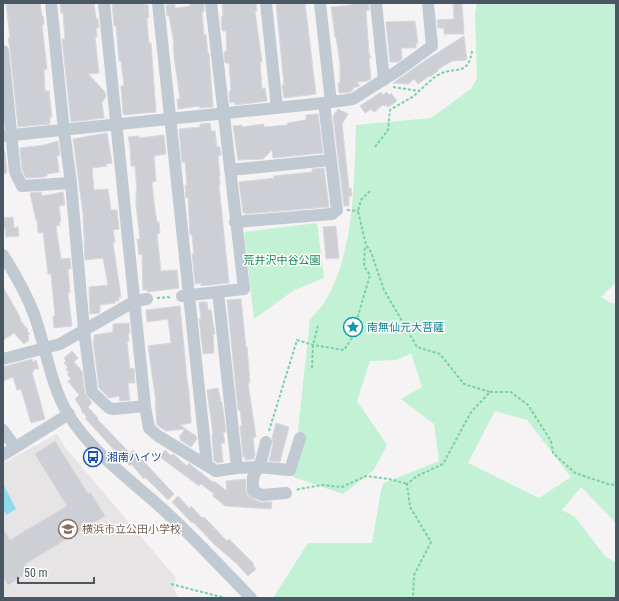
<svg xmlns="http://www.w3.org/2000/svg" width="619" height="601" font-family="'Roboto Condensed','Noto Sans JP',sans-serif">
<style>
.education{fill:#e6e4e5}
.green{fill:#c3f1d5;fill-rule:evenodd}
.water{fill:#90daee}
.building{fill:#cdcfd5;stroke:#d7d9de}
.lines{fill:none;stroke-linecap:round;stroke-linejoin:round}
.path{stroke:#7ad0a6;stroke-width:2;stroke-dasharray:3 2;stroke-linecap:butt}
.minor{stroke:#c1cad2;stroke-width:12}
.labels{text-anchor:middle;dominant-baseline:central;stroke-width:3;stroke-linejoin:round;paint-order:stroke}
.park-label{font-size:11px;fill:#17864f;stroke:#fff}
.culture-label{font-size:11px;fill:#0d838f;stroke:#fff;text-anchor:start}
.transit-label{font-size:11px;fill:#164399;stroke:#fff;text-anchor:start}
.education-label{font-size:11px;fill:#785e54;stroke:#fff;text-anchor:start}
</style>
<rect width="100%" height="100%" fill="#f5f3f3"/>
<!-- education -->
<path class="education" d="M57,434L64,446L176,578L174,588L178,598H3V463Z"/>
<!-- green -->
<path class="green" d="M477,3H616V282L601,297L610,303H616V523L581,487L562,510L575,517L605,556L616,563V598H273L308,543H372L381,490L384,483L439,461L434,424L401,399L422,387L411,353L397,360L370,361L357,401L387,445L374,470L343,494L293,477L310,319C316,313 323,306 327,298C355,248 354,181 356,125L431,118L471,89L477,78L475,13ZM495,411L527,420L571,477L539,498L468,463Z
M317,223L324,278L294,290L254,319L244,232Z"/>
<!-- water -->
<path class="water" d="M3,484L16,509L6,515L3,508Z"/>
<!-- building -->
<path class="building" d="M6,3H40L42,16H43L44,24L42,25L47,69L44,70L45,91H49L52,117H50V124L18,127L10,50L8,38H10Z
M60,3H94L96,19H98L99,28H96L97,37H95L99,73L88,74L105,92L106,97L102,102L104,118L71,122L62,39H65L63,13H61Z
M112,3H145V5H148L149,17L147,18V21L149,43H151L156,112L124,115L123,113L121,86H124L121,61H119L116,26H114Z
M190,3H204V12H202L204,35H206L208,54L209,53L213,107L200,108L199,106L178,109L177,99H180L174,56L173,44H174L169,16H167L166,5L175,4V8L190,6Z
M222,3H256L257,11H255L262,62H260L262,89L265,88L267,101L235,105V102L230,103L229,92L231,91L229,63H225L224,53L225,51H227L226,31H222L221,17L223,16Z
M276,3H305L316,94L284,98L282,85H284Z
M351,3H369V10L366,11L369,54L371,57L369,59L371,79L367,81L357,82L360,86L353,88V90L350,92L339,93L338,83H340V63L336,37H335L331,7L351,5Z
M453,3H462L464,34H444V28H438L437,20L454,19Z
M415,21L418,43H416V48H401L402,59L398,62H390L386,22Z
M464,36L467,60L452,61L437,70L438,71L430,77L429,76L418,84L414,79L408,84L393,83L426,60Z
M381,92L383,95L387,92L389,95L391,93L397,101L388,107L386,105L384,106L383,105L374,112L371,109L365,113L360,106Z
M338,109L348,114L342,124L349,188H351L352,196H349V206H344L333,116Z
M318,114L323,153L273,158L272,150L263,159L238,160L233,126L242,125V127L264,124V127L288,125L287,123L306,120V115Z
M210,123L211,131H215L217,147H220L221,155L218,156L220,176H219L220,185H219L229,283L201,286V283L195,284L192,254H194L192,235H190L188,197L186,198L185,185H187L185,162L182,163L179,129L200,127V124Z
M107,133L112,163L106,164L107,166L92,168L94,190L108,189L111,210H117L119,229L113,230L115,243H113L121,297H118L119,301H115V303L100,305V312L99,313L90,314L89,287L108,285L103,258L85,260L83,214L73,139Z
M164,135L166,154L154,156L156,181L152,182L154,203L157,222H159L160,233L157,234L161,271L177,270L179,288L148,292L147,290H143L142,254L139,255L137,239H140L136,205V191H137L135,166H131L130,146L128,137L139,136V138Z
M58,141L60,155L57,156L59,172L47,174V176L44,177L26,178L22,170L20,148L44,145Z
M3,148L5,152L7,172L3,175Z
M324,168L329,207L245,214V212L243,213L239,182L275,178L273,176L312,172V169Z
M41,192L42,196L63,192L65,205L59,206L61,221H59L60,225L56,226L61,259L70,258L71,269H68L70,292L68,293L72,326L54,328L53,316H55L51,274H48L43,232L38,233L37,220H36L30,193Z
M13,217L14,228L18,227L19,236L6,237L5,228H3V218Z
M336,226L339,258L326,259L323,227Z
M3,287L21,319L20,320L28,330L27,331L30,334L28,335L29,340L24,344L14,333L3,340Z
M241,299L246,347H247L250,383H248L256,437L253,438L255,455L254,459L245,460V456L243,457L240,426H242L240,410H238L227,300Z
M199,302H207L208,310H211L215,334H213L214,353L203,354L199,319H201Z
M180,306L187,379L189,392L191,423L180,425L196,436L197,439L191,447L180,440L181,439L179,437L185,429L166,431L157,425L155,402H156L148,346L171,343L168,319L147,322L146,310Z
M129,323L130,334H128L129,341L127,342L130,369L134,368L135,383H128L130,400L120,401L119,396L109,398L99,388L93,340H94V335L113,332V324Z
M72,351L78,358L74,362L82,371L85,393L92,403L88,407L98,418L97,419L130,453L133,450L174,494L168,500L145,477L144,479L131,464L130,466L116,451H115L85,418L87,417L81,411L82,410L75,399L79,395L68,381L71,379L67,374L69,373L66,369L68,368L64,363L66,361L64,358Z
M32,359L33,362L36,360L39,369H34V371L32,372L45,419L31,423L21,389L17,390L13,377L3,381V367Z
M218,388L221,402H222L226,432H223L225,443H221L223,462L217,463L214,461L212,435L213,434L207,390Z
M276,423L289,427L280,462L269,461L273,444L272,438Z
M55,441L88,494L90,492L105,516L25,564L29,572L8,585L3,577V529L10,540L67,506L35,454Z
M165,450L171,456L173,454L187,466L189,463L191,465L214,483V481L227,491L226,481L246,479V491L247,495L259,502H272L271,509L225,506L213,496L214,494L201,484L199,486L160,457Z
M178,496L189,508L191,506L202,518L204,517L227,541L229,539L254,564L253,565L256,569L248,576L237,564L214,544L193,522L192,523L172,502Z"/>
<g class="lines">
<!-- path -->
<path class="path" d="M393,87L419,91C426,85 434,76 442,73C459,67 468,75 472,51
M375,147L388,130L390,110L414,96L419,91
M370,191L361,200L358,211L366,245L371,252L384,290L417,347L440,354L464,384L490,392L471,412L443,464L417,476L407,484L410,507L431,542L414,575L413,598
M347,210L358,211
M157,298L172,297
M312,368L313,345L318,325
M490,392H511L528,405L551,441L553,453L575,473L608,484L616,485
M269,431L297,340L313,345L344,350L357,330L358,316L370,275L364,266L365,246
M297,490L299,489L322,485L342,487L366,476L389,479L407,484
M171,584L225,598"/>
<!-- minor -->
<path class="minor" d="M51,3L64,131L71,183L84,330L92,392L109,408L114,409L145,406
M104,3L145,406L149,428L158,436L216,471L237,468L218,292
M158,3L207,465
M266,3L277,108
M320,3L331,102
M376,3L384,80
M3,51L15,172L22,186L71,183
M3,136L324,103L353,99L399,70L432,46L428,3
M230,170L330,160
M235,222L332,214L337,210L324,103
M3,255C15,274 26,293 34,314C46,347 50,384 68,414C92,453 132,481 166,512C195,539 223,569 251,598
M182,296L244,289L211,3
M3,359L60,344L135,301L147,299
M3,430L15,447
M266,442L261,461L253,477V491L262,495L286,493
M3,455L69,414
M237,468L257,467L290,470L300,438"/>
</g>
<!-- icons -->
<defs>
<symbol id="sight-ring" viewBox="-11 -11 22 22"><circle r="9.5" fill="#fff" stroke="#0f9aa8" stroke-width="1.5"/><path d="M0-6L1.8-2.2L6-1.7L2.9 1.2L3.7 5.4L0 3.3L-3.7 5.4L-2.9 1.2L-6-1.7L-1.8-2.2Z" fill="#0f9aa8"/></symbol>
<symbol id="bus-ring" viewBox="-11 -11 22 22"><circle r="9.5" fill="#fff" stroke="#1a4fb4" stroke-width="1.5"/><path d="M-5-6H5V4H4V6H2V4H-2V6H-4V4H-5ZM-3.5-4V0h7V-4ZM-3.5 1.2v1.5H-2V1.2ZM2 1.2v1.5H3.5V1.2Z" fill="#1a4fb4"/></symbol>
<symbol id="school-ring" viewBox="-11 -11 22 22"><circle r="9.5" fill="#fff" stroke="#8d6e63" stroke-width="1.5"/><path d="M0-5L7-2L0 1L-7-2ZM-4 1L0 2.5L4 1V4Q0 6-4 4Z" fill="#8d6e63"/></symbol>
</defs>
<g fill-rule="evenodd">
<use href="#sight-ring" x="342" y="316" width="22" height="22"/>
<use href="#bus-ring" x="82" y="446" width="22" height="22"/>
<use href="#school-ring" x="57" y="518" width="22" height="22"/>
</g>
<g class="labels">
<!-- park labels -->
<g class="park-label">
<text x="282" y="260">荒井沢中谷公園</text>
</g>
<!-- culture labels -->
<g class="culture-label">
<text x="367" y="327">南無仙元大菩薩</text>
</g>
<!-- transit labels -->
<g class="transit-label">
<text x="107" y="457">湘南ハイツ</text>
</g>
<!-- education labels -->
<g class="education-label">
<text x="82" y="529">横浜市立公田小学校</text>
</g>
</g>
<!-- border -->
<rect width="619" height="601" fill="none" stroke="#4a5661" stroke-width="8"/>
<!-- scale -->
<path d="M18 577v6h76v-6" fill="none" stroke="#4a5661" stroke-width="2"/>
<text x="24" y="577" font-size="12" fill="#4a5661" stroke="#ffffff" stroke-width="3" paint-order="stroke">50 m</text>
</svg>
